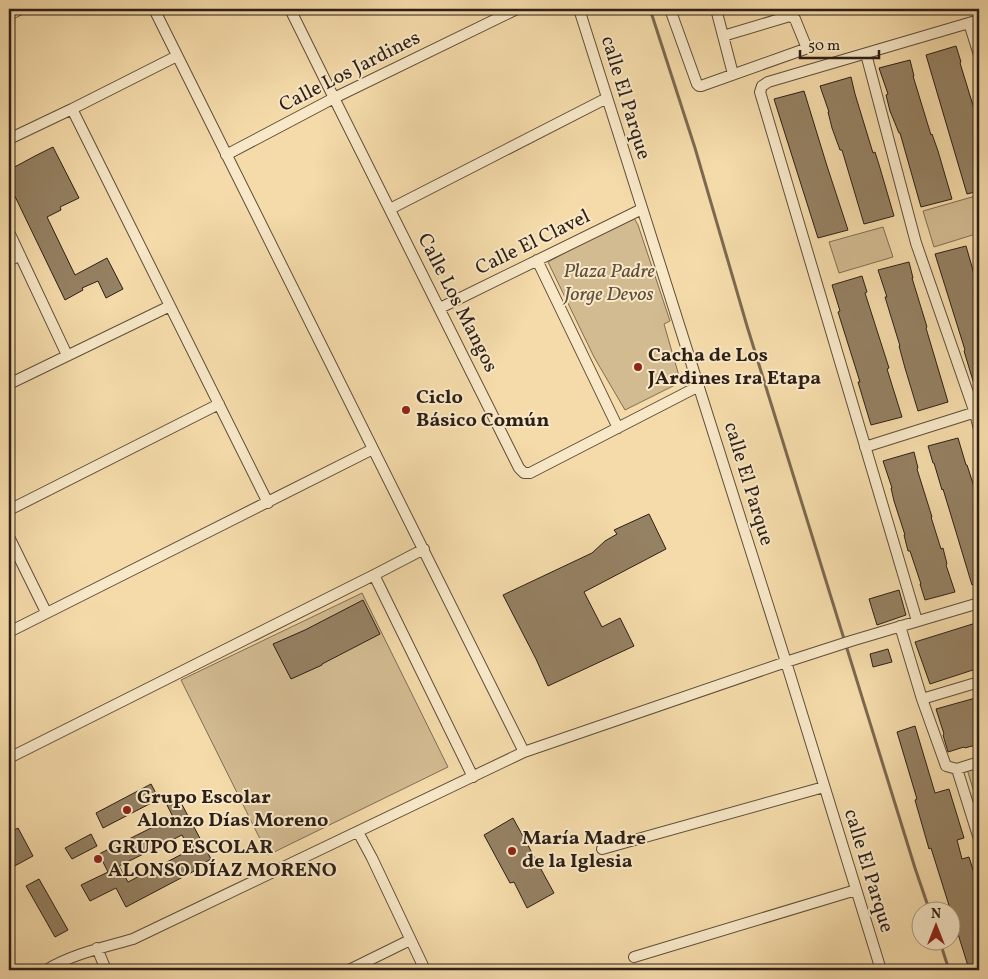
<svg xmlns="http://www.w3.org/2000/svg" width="988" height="979" font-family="Vollkorn,serif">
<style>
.green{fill:#d3bb91;stroke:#806d54}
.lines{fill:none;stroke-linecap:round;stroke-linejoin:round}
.stream{stroke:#7c6951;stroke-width:3}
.building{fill:#958163;stroke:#2c1f16;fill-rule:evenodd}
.street-casing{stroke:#5e4e3b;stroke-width:12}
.street{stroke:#f8e8c8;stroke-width:10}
.poi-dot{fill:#8f2418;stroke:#f8e8c8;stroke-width:2}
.labels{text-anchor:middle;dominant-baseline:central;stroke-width:4;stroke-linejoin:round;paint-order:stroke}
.street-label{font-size:20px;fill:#2c1f16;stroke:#f8e8c8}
.park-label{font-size:20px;font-style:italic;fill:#5e4e3b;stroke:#f8e8c8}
.poi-label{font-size:20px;font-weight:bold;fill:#2c1f16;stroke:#f8e8c8;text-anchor:start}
</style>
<rect width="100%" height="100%" fill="#f5dbaa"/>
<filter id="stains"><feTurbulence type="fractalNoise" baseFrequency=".004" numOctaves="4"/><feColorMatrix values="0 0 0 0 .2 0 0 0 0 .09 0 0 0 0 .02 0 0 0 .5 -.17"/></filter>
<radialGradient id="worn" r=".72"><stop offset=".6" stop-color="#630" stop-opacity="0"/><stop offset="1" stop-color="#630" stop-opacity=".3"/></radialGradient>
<!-- green -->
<path class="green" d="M979,195V233L934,247L923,211Z
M630,218H634L638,225L670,321L664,324L679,376L677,384L625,410L594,357L548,262Z
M883,227L893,257L839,273L829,242Z
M362,593L448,767L268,855L181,680Z
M979,765V809L967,769Z"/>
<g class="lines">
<!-- stream -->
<path class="stream" d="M650,9L695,148L747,326L915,868L930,912
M940,942L949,970"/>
</g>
<!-- building -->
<path class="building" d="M956,46L961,62L960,63L979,125V191L967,194L926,55Z
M910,60L914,76H913L931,135L932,134L938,151L952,199L921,207L900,133H899L890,111L886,95L888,94L879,68Z
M851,77L855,94L873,153L875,152L880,168L894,216L864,224L842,150H840L832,128L828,112H829L820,86Z
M804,91L827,166L848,230L818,238L774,99Z
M53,147L79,198L60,207L61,210L47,217L75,275L107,258L123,289L106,298L98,281L82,288L83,290L65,300L9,184V170L35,156Z
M966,246L979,291V393L977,394L964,351L965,350L935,254Z
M909,262L913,278H912L927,327L926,328L948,402L918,411L905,368L899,346H900L885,297H887L878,270Z
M862,276L867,292L865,293L889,368L887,369L902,417L871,425L858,382H860L838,312L840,311L832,285Z
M958,438L966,465H967L979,502V583L972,585L950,512L943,489L942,490L934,463H933L928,446Z
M914,452L918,468L917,469L932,517H931L941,549L943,548L947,564L946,565L955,592L925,600L920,584H921L910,551H908L904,535H905L894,501L891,488H892L883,461Z
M649,514L666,549L584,592L602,627L620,618L634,646L548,686L536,659L503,595L592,553L605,541L617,534L614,530Z
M899,590L906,615L877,625L869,599Z
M363,600L380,634L322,664V665L291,679L273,644L305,630Z
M979,622V668L930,684L915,642Z
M888,649L892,662L873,667L870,654Z
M979,697V744L965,748L964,747L948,752L943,735L944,734L936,709Z
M915,726L935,793L949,789L964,838L957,840L962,859L969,857L979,889V892L974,894L979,914V967L969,969L931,848L929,849L915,800L917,799L897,732Z
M151,784L159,799L103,828L96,813Z
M179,799L211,859L197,867L198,869L126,907L116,888L90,901L81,885L108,872L99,854L173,817L167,805ZM182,835L190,850L128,882L119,866Z
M513,818L554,893L527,908L514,882L510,883L484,835Z
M18,828L33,856L9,869V833Z
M91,834L97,846L72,859L65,848Z
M39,879L68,930L55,937L26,886Z"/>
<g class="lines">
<defs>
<path id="street" d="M154,9C277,257 402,504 524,752
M290,9L334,98L519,468L524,473H530L699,386
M579,9L786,662L881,970
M670,9L697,84L699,86H701L805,49L806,46L795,19L790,16L723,36
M716,9L733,74
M9,15L21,9
M969,23L979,55
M866,54L916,243L975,413L979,429
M72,109L268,503
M9,139L72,109L177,56
M226,155L334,98L517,9
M390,209L607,98
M9,232L67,355
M537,260L618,428
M9,261L20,255
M440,308L642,209
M9,384L170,306
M865,447L979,411
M9,510L219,404
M9,537L46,612
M374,575L473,777
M917,621L760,92L762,86L768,82L979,20
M900,626L922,699L946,766L957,769L979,762
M9,632L373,449
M922,699L979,682
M9,758L374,575L424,549
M957,769L979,839
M358,832L372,858L425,970
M602,849L824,787
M97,948L106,970
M634,957L856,890
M46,970C72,954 105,947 133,939L524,752L786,662L851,641L979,603
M349,970L410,940"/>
</defs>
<!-- street casing -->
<use href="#street" class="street-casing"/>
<!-- street -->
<use href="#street" class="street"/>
</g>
<!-- markers -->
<g class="poi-dot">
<circle cx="638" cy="367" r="5"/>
<circle cx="406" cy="410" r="5"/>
<circle cx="127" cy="810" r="5"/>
<circle cx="512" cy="851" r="5"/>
<circle cx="98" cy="859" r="5"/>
</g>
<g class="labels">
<!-- street labels -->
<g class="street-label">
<text transform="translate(350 72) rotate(-27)">Calle Los Jardines</text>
<text transform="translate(625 98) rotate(73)">calle El Parque</text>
<text transform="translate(533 243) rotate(-26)">Calle El Clavel</text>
<text transform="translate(457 303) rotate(63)">Calle Los Mangos</text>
<text transform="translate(748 484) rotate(73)">calle El Parque</text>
<text transform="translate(868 871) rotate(73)">calle El Parque</text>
</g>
<!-- park labels -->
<g class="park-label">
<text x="609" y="272">Plaza Padre<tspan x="609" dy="23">Jorge Devos</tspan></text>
</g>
<!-- poi labels -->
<g class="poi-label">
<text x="648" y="356">Cacha de Los<tspan x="648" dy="23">JArdines 1ra Etapa</tspan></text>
<text x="416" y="398">Ciclo<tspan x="416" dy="23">Básico Común</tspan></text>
<text x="137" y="798">Grupo Escolar<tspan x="137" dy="23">Alonzo Días Moreno</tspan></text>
<text x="522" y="839">María Madre<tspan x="522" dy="23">de la Iglesia</tspan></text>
<text x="108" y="848">GRUPO ESCOLAR<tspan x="108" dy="23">ALONSO DÍAZ MORENO</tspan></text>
</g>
</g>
<!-- margin -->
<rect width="988" height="979" fill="none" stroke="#f5dbaa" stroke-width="30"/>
<rect x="10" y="10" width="968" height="959" fill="none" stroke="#2c1f16" stroke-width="2.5"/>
<rect x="15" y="15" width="958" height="949" fill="none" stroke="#2c1f16"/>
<!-- north arrow -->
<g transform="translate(936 926)"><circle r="24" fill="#f8e8c8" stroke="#a69881"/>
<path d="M0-4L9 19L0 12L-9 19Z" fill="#8f2418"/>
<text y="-8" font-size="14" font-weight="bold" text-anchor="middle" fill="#2c1f16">N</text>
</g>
<!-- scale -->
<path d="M800 50v8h79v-8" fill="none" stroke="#2c1f16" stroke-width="2.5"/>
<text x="808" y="50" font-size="15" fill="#2c1f16" stroke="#f8e8c8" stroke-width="4" paint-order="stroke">50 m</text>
<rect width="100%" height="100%" filter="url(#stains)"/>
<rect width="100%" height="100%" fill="url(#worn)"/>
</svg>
